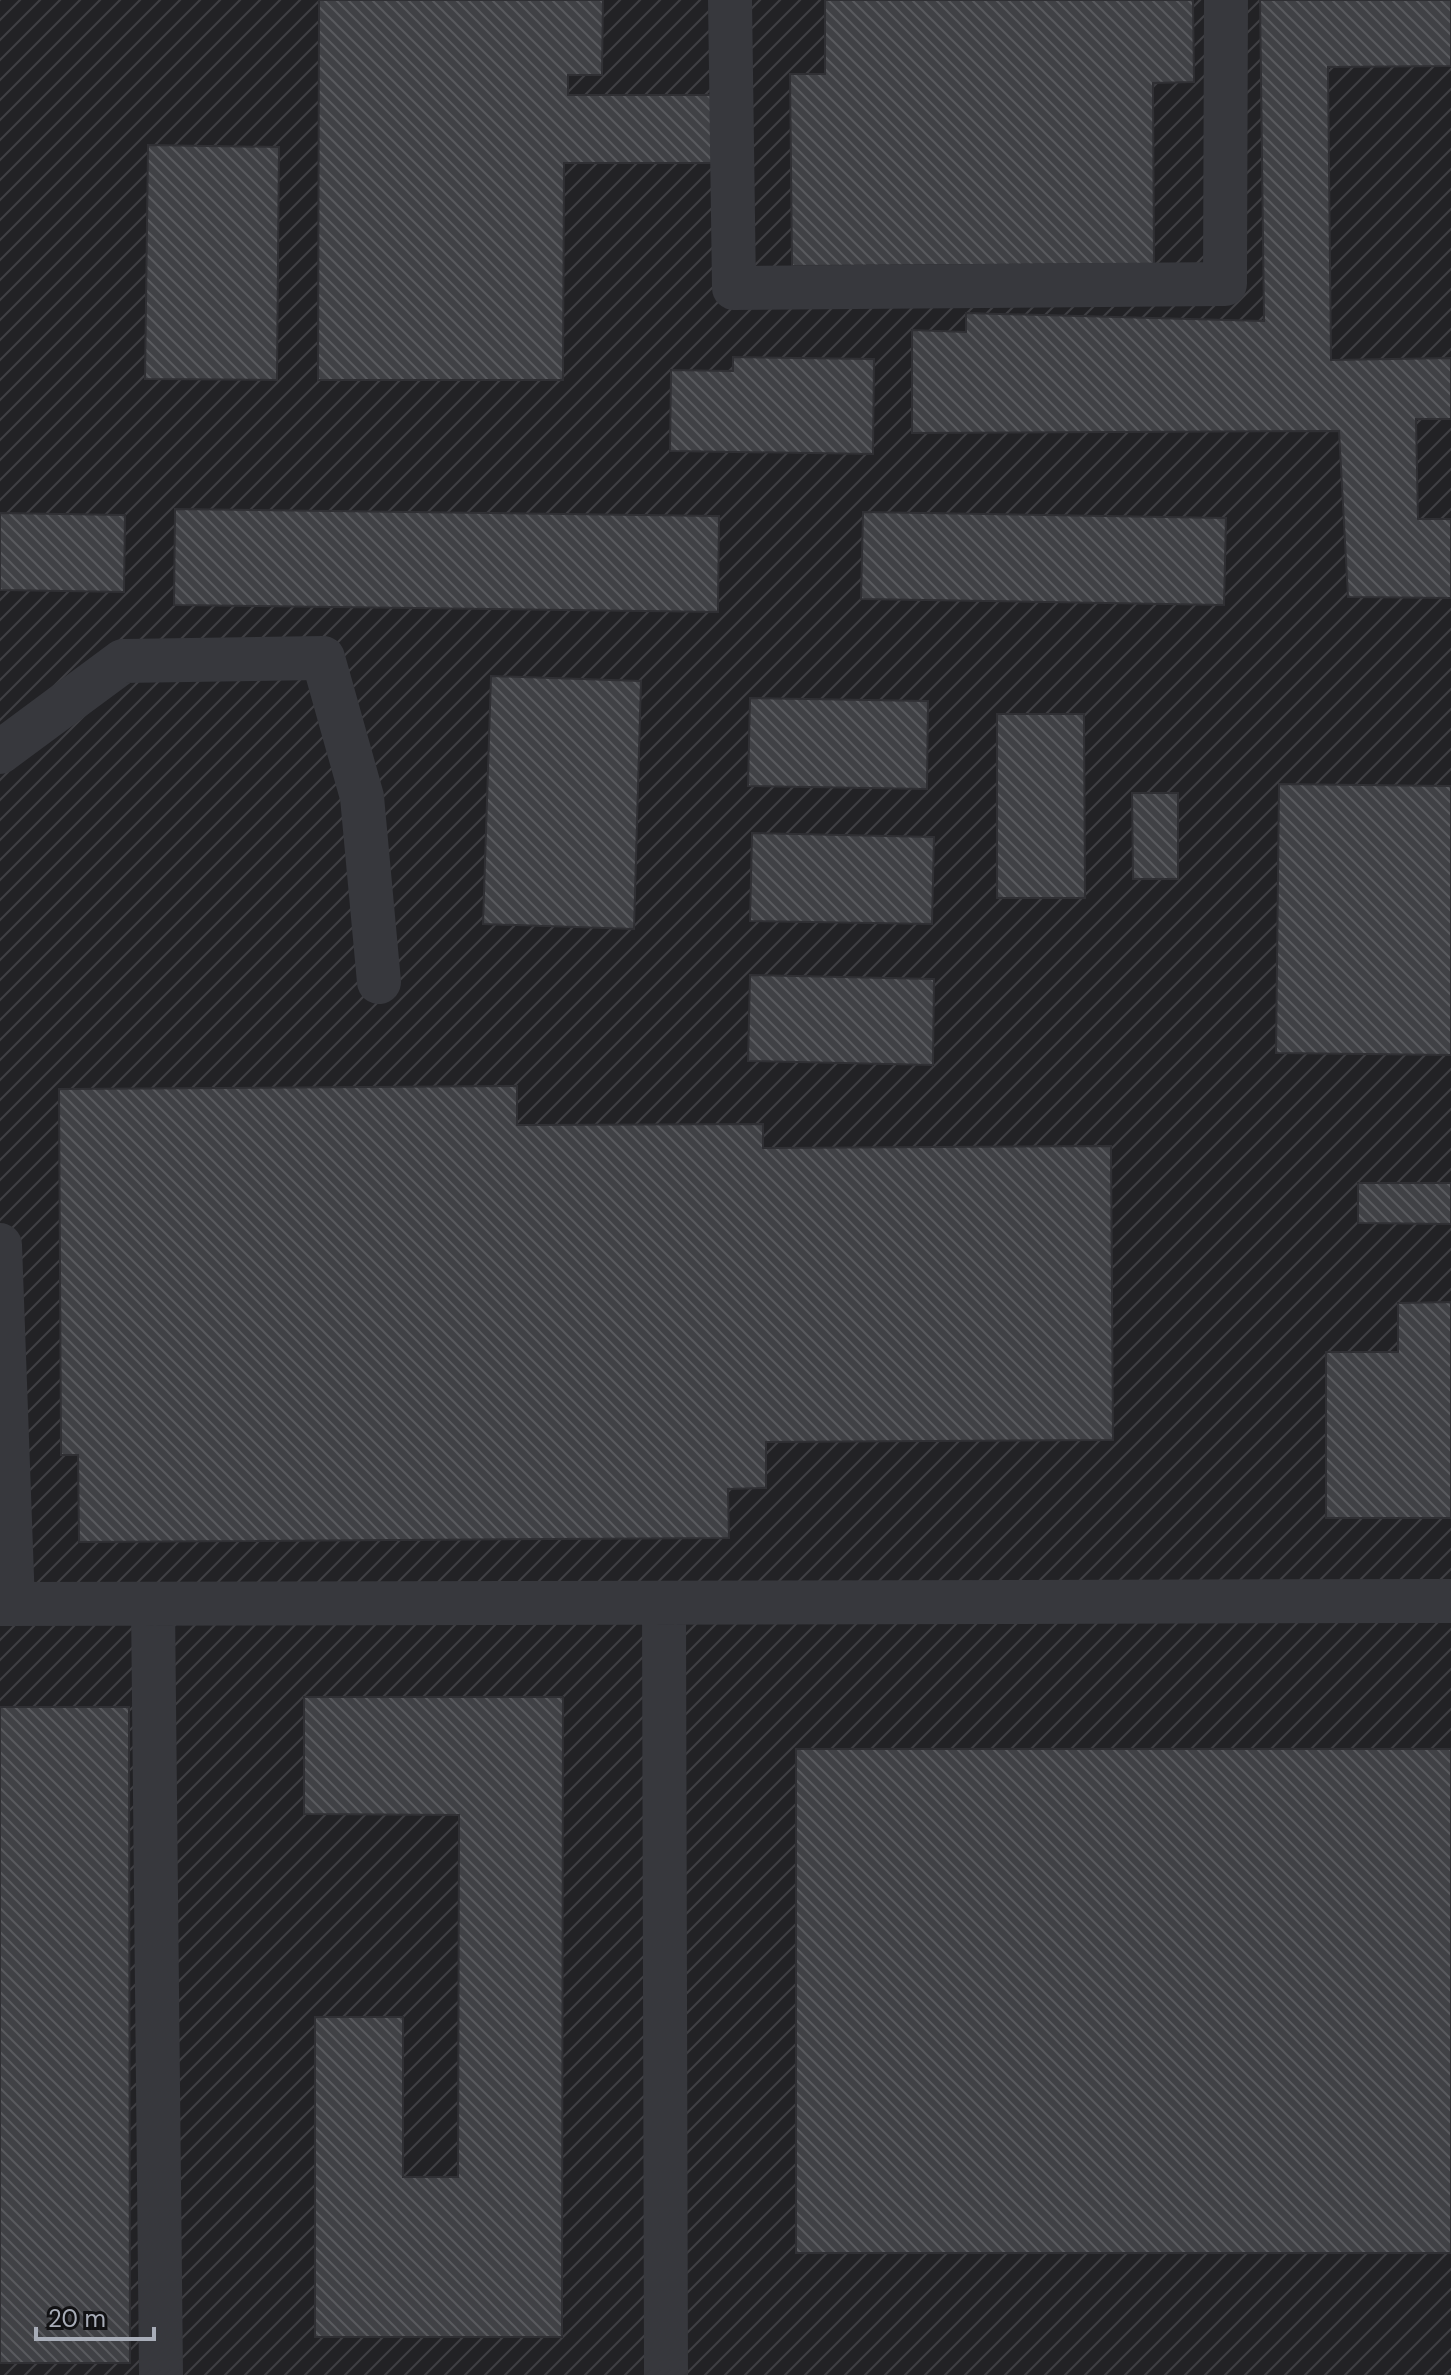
<svg xmlns="http://www.w3.org/2000/svg" width="1451" height="2375" font-family="'DM Sans',sans-serif">
<style>
.industrial{fill:url(#industrial-furrows)}
.building{fill:url(#building-back-hatch);stroke:#303034;stroke-width:2}
.lines{fill:none;stroke-linecap:round;stroke-linejoin:round}
.minor{stroke:#37383d;stroke-width:44}
</style>
<defs>
<pattern id="industrial-furrows" width="10" height="10" patternUnits="userSpaceOnUse" patternTransform="scale(2)"><rect width="10" height="10" fill="#222225"/><path d="M-1 1l2-2M0 10L10 0M9 11l2-2" fill="none" stroke="#3f3f43"/></pattern>
<pattern id="building-back-hatch" width="6" height="6" patternUnits="userSpaceOnUse" patternTransform="scale(2)"><rect width="6" height="6" fill="#404145"/><path d="M-1 5l2 2M0 0l6 6M5-1l2 2" fill="none" stroke="#595a5e"/></pattern>
</defs>
<rect width="100%" height="100%" fill="#161618"/>
<!-- industrial -->
<path class="industrial" d="M0,0H1451V2375H0Z"/>
<!-- building -->
<path class="building" d="M319,0H603L602,75H568V95H712V163H564L563,380H318Z
M825,0H1193L1194,82L1153,83L1154,264L792,266L790,74H825Z
M1260,0H1451V66L1328,67L1331,360L1451,358V419H1416L1418,519H1451V598L1348,597L1339,431L912,433V330L966,332V313L1264,321Z
M148,145L279,147L277,380L145,379Z
M733,357L874,359L873,454L670,451L671,370L733,371Z
M175,509L719,516L718,612L174,605Z
M863,512L1226,518L1224,605L861,599Z
M0,513L125,515L124,592L0,590Z
M491,676L641,681L634,929L483,924Z
M750,698L928,701L927,789L748,786Z
M997,714H1084L1085,898H997Z
M1279,784L1451,786V1055L1276,1053Z
M1132,793H1178V879H1133Z
M752,833L934,837L932,924L750,921Z
M750,975L934,979L933,1065L748,1061Z
M517,1086V1125L763,1124V1148L1111,1146L1113,1440L766,1442V1488L728,1489L729,1538L79,1542L78,1455H61L59,1089Z
M1358,1183H1451V1224L1358,1223Z
M1451,1302V1518H1326V1352H1398V1303Z
M304,1697H563L562,2337H315V2017H403V2177H458L459,1815L304,1814Z
M0,1707H129L130,2363H0Z
M796,1749H1451V2253H796Z"/>
<g class="lines">
<!-- minor -->
<path class="minor" d="M730,0L734,288L1225,284L1226,0
M0,752L123,661L323,658L362,797L379,982
M0,1245L13,1604
M0,1604L1451,1601
M153,1604L161,2375
M664,1604L666,2375"/>
</g>
<!-- scale -->
<path d="M36 2327v12h118v-12" fill="none" stroke="#a8adb8" stroke-width="4"/>
<text x="48" y="2327" font-size="24" fill="#a8adb8" stroke="#111113" stroke-width="6" paint-order="stroke">20 m</text>
</svg>
